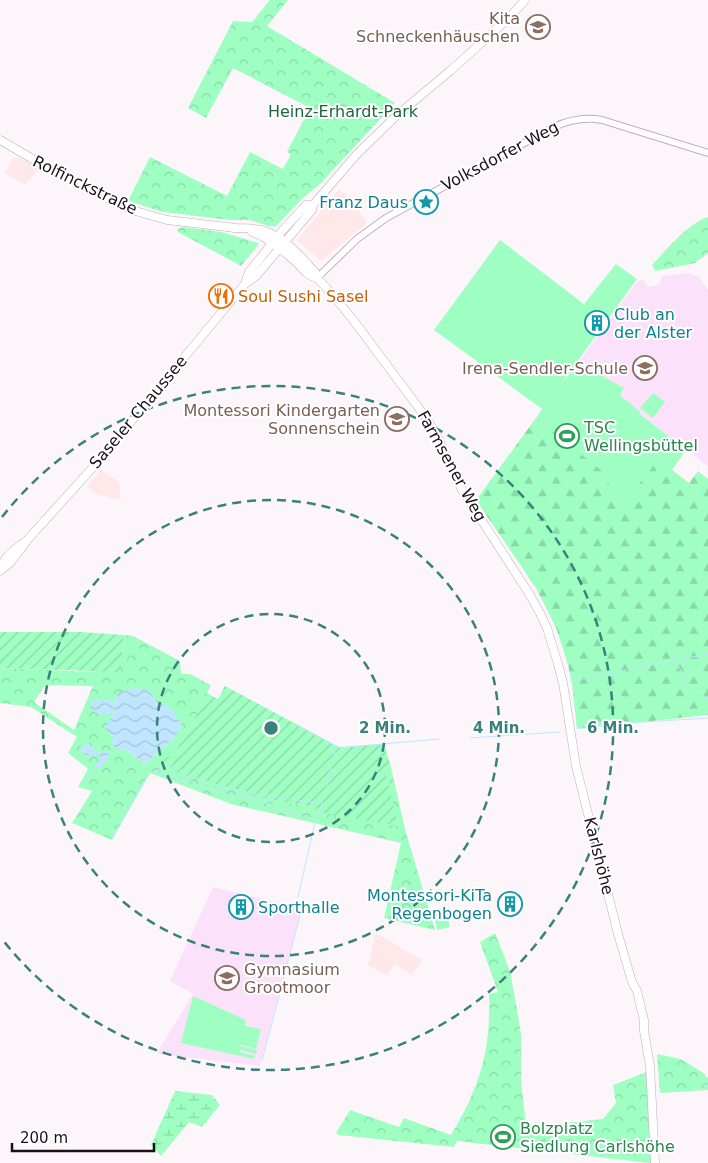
<svg xmlns="http://www.w3.org/2000/svg" width="708" height="1163" font-family="'DejaVu Sans',sans-serif">
<style>
.commercial{fill:#fee8e9}
.built{fill:#fce1fa}
.forest{fill:url(#forest-firs)}
.wetland{fill:url(#wetland-marsh)}
.park{fill:url(#park-crowns);fill-rule:evenodd}
.garden{fill:url(#garden-furrows)}
.pitch{fill:#9ffec2}
.water{fill:url(#water-waves)}
.lines{fill:none;stroke-linecap:round;stroke-linejoin:round}
.stream{stroke:#c0e6ff;stroke-width:1}
.minor-casing{stroke:#c4aac1;stroke-width:8}
.major-casing{stroke:#c4aac1;stroke-width:9}
.minor{stroke:#fff;stroke-width:6}
.major{stroke:#fff;stroke-width:8}
.ring{fill:none;stroke:#39817a;stroke-width:2.5;stroke-dasharray:9 6}
.labels{text-anchor:middle;dominant-baseline:central;stroke-width:4;stroke-linejoin:round;paint-order:stroke}
.education-label{font-size:16px;fill:#785e54;stroke:#fff;text-anchor:end}
.park-label{font-size:16px;fill:#1e663f;stroke:#fff}
.street-label{font-size:16px;fill:#1a111a;stroke:#fff}
.culture-label{font-size:16px;fill:#0d838f;stroke:#fff;text-anchor:end}
.food-label{font-size:16px;fill:#c56008;stroke:#fff;text-anchor:start}
.leisure-label{font-size:16px;fill:#27864d;stroke:#fff;text-anchor:start}
.centre{fill:#39817a;stroke:#fff;stroke-width:2.5}
.ring-label{font-size:15px;text-anchor:middle;font-weight:bold;fill:#39817a;stroke:#fff;stroke-width:4;stroke-linejoin:round;paint-order:stroke}
</style>
<defs>
<pattern id="forest-firs" width="22" height="20" patternUnits="userSpaceOnUse" patternTransform="scale(1.25)"><rect width="22" height="20" fill="#9ffec2"/><path d="M5 1l3.5 6h-7zM16 11l3.5 6h-7z" fill="#88d9a6"/></pattern>
<pattern id="wetland-marsh" width="20" height="14" patternUnits="userSpaceOnUse" patternTransform="scale(1.25)"><rect width="20" height="14" fill="#9ffec2"/><path d="M1 5h8M5 5V1M11 12h8M15 12V8" fill="none" stroke="#88d9a6"/></pattern>
<pattern id="park-crowns" width="20" height="18" patternUnits="userSpaceOnUse" patternTransform="scale(1.25)"><rect width="20" height="18" fill="#9ffec2"/><path d="M2 6a3 3 0 1 1 6 0M12 15a3 3 0 1 1 6 0" fill="none" stroke="#88d9a6"/></pattern>
<pattern id="garden-furrows" width="10" height="10" patternUnits="userSpaceOnUse" patternTransform="scale(1.25)"><rect width="10" height="10" fill="#9ffec2"/><path d="M-1 1l2-2M0 10L10 0M9 11l2-2" fill="none" stroke="#88d9a6"/></pattern>
<pattern id="water-waves" width="16" height="10" patternUnits="userSpaceOnUse" patternTransform="scale(1.25)"><rect width="16" height="10" fill="#c0e6ff"/><path d="M0 5q4-4 8 0t8 0" fill="none" stroke="#a4c4da"/></pattern>
</defs>
<rect width="100%" height="100%" fill="#fcf6fb"/>
<!-- commercial -->
<path class="commercial" d="M14,157L17,158L18,157L39,168L25,185L5,173Z
M339,189L356,204L355,206L367,223L321,261L297,240Z
M101,470L119,482L121,500L97,494L87,486Z
M376,933L422,960L412,975L394,964L387,976L368,965Z"/>
<!-- built -->
<path class="built" d="M689,273L699,277L708,290V467L690,452L686,450L639,413L620,395L623,388L595,373L593,376L577,364L625,298L637,281L644,280L648,287L654,286L660,283L662,276Z
M213,887L302,908L260,1066L158,1054L157,1053L193,994L170,981Z"/>
<!-- forest -->
<path class="forest" d="M536,418L603,471L600,476L613,486L658,459L689,483L698,471L708,479V715L577,729L572,684L568,665L557,630L536,588L476,500Z"/>
<!-- wetland -->
<path class="wetland" d="M175,1091L212,1095L220,1105L202,1127L189,1122L161,1156L151,1145Z"/>
<!-- park -->
<path class="park" d="M270,0H288L267,26L395,103L321,183L302,199L275,227L271,225V227L250,220H230L163,212L128,201L150,157L227,196L250,152L283,169L291,154L287,152L310,108L233,68L206,118L188,108L233,21L252,22Z
M708,217V253L695,263L655,271L652,265C667,249 687,224 708,217Z
M183,227L222,232L258,243L259,244L241,266L178,232V229Z
M124,635L133,636L180,661L181,674H190L211,685L207,693L205,694L191,727L176,750L165,763L281,802L315,807L397,826L385,768L391,767L405,829L435,930L384,918L401,843L231,804L150,773L112,840L72,823L92,791L78,787L88,769L68,753L77,737L31,707L0,703V668L95,672L122,655ZM45,685L93,686L74,730L34,702ZM150,691L156,702L171,708L176,718L173,740L161,749L145,764L126,750L117,749L113,736L106,728L112,716L116,696Z
M446,908L450,927L437,930L433,911Z
M495,933L510,971L517,1010L521,1034V1079L526,1127L603,1119L616,1103L613,1085L647,1072L651,1163L457,1141L454,1147L339,1135L336,1133L350,1110L399,1127L404,1118L451,1135C480,1087 491,1050 489,994L498,992L480,942Z
M657,1054L681,1059L705,1074V1077H708V1090L660,1093Z"/>
<!-- garden -->
<path class="garden" d="M0,632H81L124,635L120,672L0,668Z
M225,686L339,747L384,744L391,767L385,769L398,826L318,812L315,807L281,802L192,778L164,763L176,750L191,727L205,694L207,693L218,699Z"/>
<!-- pitch -->
<path class="pitch" d="M500,240L584,304L616,264L637,279L556,391L577,364L593,376L595,372L624,388L620,395L640,412V414L686,450L672,470L658,460L620,508L605,496L613,486L600,476L602,471L536,418L542,409L434,330Z
M653,393L665,402L653,418L640,408Z
M193,996L246,1020L245,1026L261,1029L256,1049L241,1045L240,1046L257,1050L256,1054L240,1050L239,1052L255,1056L254,1059L181,1043Z
M490,1131L518,1135L517,1144L488,1141Z"/>
<!-- water -->
<path class="water" d="M134,688L150,691L156,702L172,708L176,718L180,720L182,725L173,740L161,749L145,764L129,752L126,750L117,749L112,744L113,736L105,728L112,716L116,697L120,692Z
M93,699H97L100,701L107,699L114,703L111,714L102,715L94,712L90,707Z
M91,742L92,744V747L99,753L111,750C104,761 110,764 94,770L96,764L101,759L99,755H87L82,753L81,746L84,744L87,745Z"/>
<g class="lines">
<!-- stream -->
<path class="stream" d="M679,667L690,690
M629,669L708,654
M571,681L626,670
M702,696L708,699
M297,725L338,747
M579,726L708,718
M470,738L560,732
M333,760L335,750L338,748L439,739
M167,762C211,791 265,795 317,803
M84,784L94,770
M327,786L331,767
M111,837C116,832 118,826 121,821C125,814 129,807 133,801C141,790 143,776 156,770L163,771L164,774L166,776L174,777L179,780L192,781L199,786L210,790L221,792L226,795L231,794L236,796H241L256,801L269,803L277,809L289,811L301,817L316,818
M298,897L316,818L319,814L325,793
M262,1061L302,908
M704,1085H708"/>
<defs>
<path id="minor" d="M317,278L357,239L386,218L554,127C569,120 585,117 602,120L708,153"/>
<path id="major" d="M0,140L50,169L115,202L132,210L167,220L236,228
M233,228C242,228 252,228 261,230C279,234 299,254 311,268L315,272L317,278L332,294L354,321L427,419L438,438L462,490L528,592L540,613L547,628L558,664L563,683L576,766L618,934L632,982L637,991L644,1020V1031L650,1066L655,1163
M252,232C268,237 282,250 295,261C302,268 307,276 317,278
M245,284L249,272L283,230L306,205H313
M1,569C4,556 13,551 23,543
M0,571L10,563L29,538L95,465L245,284L256,276L312,210L313,205L357,154L395,117L450,71L510,17L525,0"/>
</defs>
<!-- minor casing -->
<use href="#minor" class="minor-casing"/>
<!-- major casing -->
<use href="#major" class="major-casing"/>
<!-- minor -->
<use href="#minor" class="minor"/>
<!-- major -->
<use href="#major" class="major"/>
</g>
<!-- distance rings -->
<g class="ring">
<circle cx="271" cy="728" r="114"/>
<circle cx="271" cy="728" r="228"/>
<path d="M2 517A342 342 0 1 1 2 939"/>
</g>
<!-- icons -->
<defs>
<symbol id="school-ring" viewBox="-11 -11 22 22"><circle r="9.5" fill="#fff" stroke="#8d6e63" stroke-width="1.5"/><path d="M0-5L7-2L0 1L-7-2ZM-4 1L0 2.5L4 1V4Q0 6-4 4Z" fill="#8d6e63"/></symbol>
<symbol id="sight-ring" viewBox="-11 -11 22 22"><circle r="9.5" fill="#fff" stroke="#0f9aa8" stroke-width="1.5"/><path d="M0-6L1.8-2.2L6-1.7L2.9 1.2L3.7 5.4L0 3.3L-3.7 5.4L-2.9 1.2L-6-1.7L-1.8-2.2Z" fill="#0f9aa8"/></symbol>
<symbol id="restaurant-ring" viewBox="-11 -11 22 22"><circle r="9.5" fill="#fff" stroke="#e8710a" stroke-width="1.5"/><path d="M-5-6h1v4h1v-4h1v4h1v-4h1v5L-1.5 .5V6h-2V.5L-5-1ZM5-6V6H3V1.5H1.5Q1.5-4 5-6Z" fill="#e8710a"/></symbol>
<symbol id="building-ring" viewBox="-11 -11 22 22"><circle r="9.5" fill="#fff" stroke="#0f9aa8" stroke-width="1.5"/><path d="M-4-6H4V6H1V3H-1V6H-4ZM-2.5-4.3h1.7v1.8h-1.7ZM.8-4.3h1.7v1.8H.8ZM-2.5-1h1.7V.8h-1.7ZM.8-1h1.7V.8H.8Z" fill="#0f9aa8"/></symbol>
<symbol id="stadium-ring" viewBox="-11 -11 22 22"><circle r="9.5" fill="#fff" stroke="#2e9e5b" stroke-width="1.5"/><path d="M0-5a6.5 5 0 1 0 0 10a6.5 5 0 1 0 0-10ZM-3.5-1.8h7v3.6h-7Z" fill="#2e9e5b"/></symbol>
</defs>
<g fill-rule="evenodd">
<use href="#school-ring" x="524" y="13" width="28" height="28"/>
<use href="#sight-ring" x="412" y="188" width="28" height="28"/>
<use href="#restaurant-ring" x="207" y="282" width="28" height="28"/>
<use href="#building-ring" x="583" y="309" width="28" height="28"/>
<use href="#school-ring" x="631" y="354" width="28" height="28"/>
<use href="#school-ring" x="383" y="405" width="28" height="28"/>
<use href="#stadium-ring" x="553" y="422" width="28" height="28"/>
<use href="#building-ring" x="496" y="890" width="28" height="28"/>
<use href="#building-ring" x="227" y="893" width="28" height="28"/>
<use href="#school-ring" x="213" y="964" width="28" height="28"/>
<use href="#stadium-ring" x="489" y="1123" width="28" height="28"/>
</g>
<g class="labels">
<!-- education labels -->
<g class="education-label">
<text x="520" y="18">Kita<tspan x="520" dy="18">Schneckenhäuschen</tspan></text>
<text x="628" y="368">Irena-Sendler-Schule</text>
<text x="380" y="410">Montessori Kindergarten<tspan x="380" dy="18">Sonnenschein</tspan></text>
<text x="244" y="969" text-anchor="start">Gymnasium<tspan x="244" dy="18">Grootmoor</tspan></text>
</g>
<!-- park labels -->
<g class="park-label">
<text x="343" y="111">Heinz-Erhardt-Park</text>
</g>
<!-- street labels -->
<g class="street-label">
<text transform="translate(500 156) rotate(-28)">Volksdorfer Weg</text>
<text transform="translate(85 185) rotate(26)">Rolfinckstraße</text>
<text transform="translate(138 412) rotate(-50)">Saseler Chaussee</text>
<text transform="translate(452 466) rotate(61)">Farmsener Weg</text>
<text transform="translate(599 856) rotate(76)">Karlshöhe</text>
</g>
<!-- culture labels -->
<g class="culture-label">
<text x="408" y="202">Franz Daus</text>
<text x="614" y="314" text-anchor="start">Club an<tspan x="614" dy="18">der Alster</tspan></text>
<text x="492" y="895">Montessori-KiTa<tspan x="492" dy="18">Regenbogen</tspan></text>
<text x="258" y="907" text-anchor="start">Sporthalle</text>
</g>
<!-- food labels -->
<g class="food-label">
<text x="238" y="296">Soul Sushi Sasel</text>
</g>
<!-- leisure labels -->
<g class="leisure-label">
<text x="584" y="427">TSC<tspan x="584" dy="18">Wellingsbüttel</tspan></text>
<text x="520" y="1128">Bolzplatz<tspan x="520" dy="18">Siedlung Carlshöhe</tspan></text>
</g>
</g>
<circle cx="271" cy="728" r="8" class="centre"/>
<g class="ring-label">
<text x="385" y="733">2 Min.</text>
<text x="499" y="733">4 Min.</text>
<text x="613" y="733">6 Min.</text>
</g>
<!-- scale -->
<path d="M12 1143v8h142v-8" fill="none" stroke="#1a111a" stroke-width="2.5"/>
<text x="20" y="1143" font-size="15" fill="#1a111a" stroke="#ffffff" stroke-width="4" paint-order="stroke">200 m</text>
</svg>
